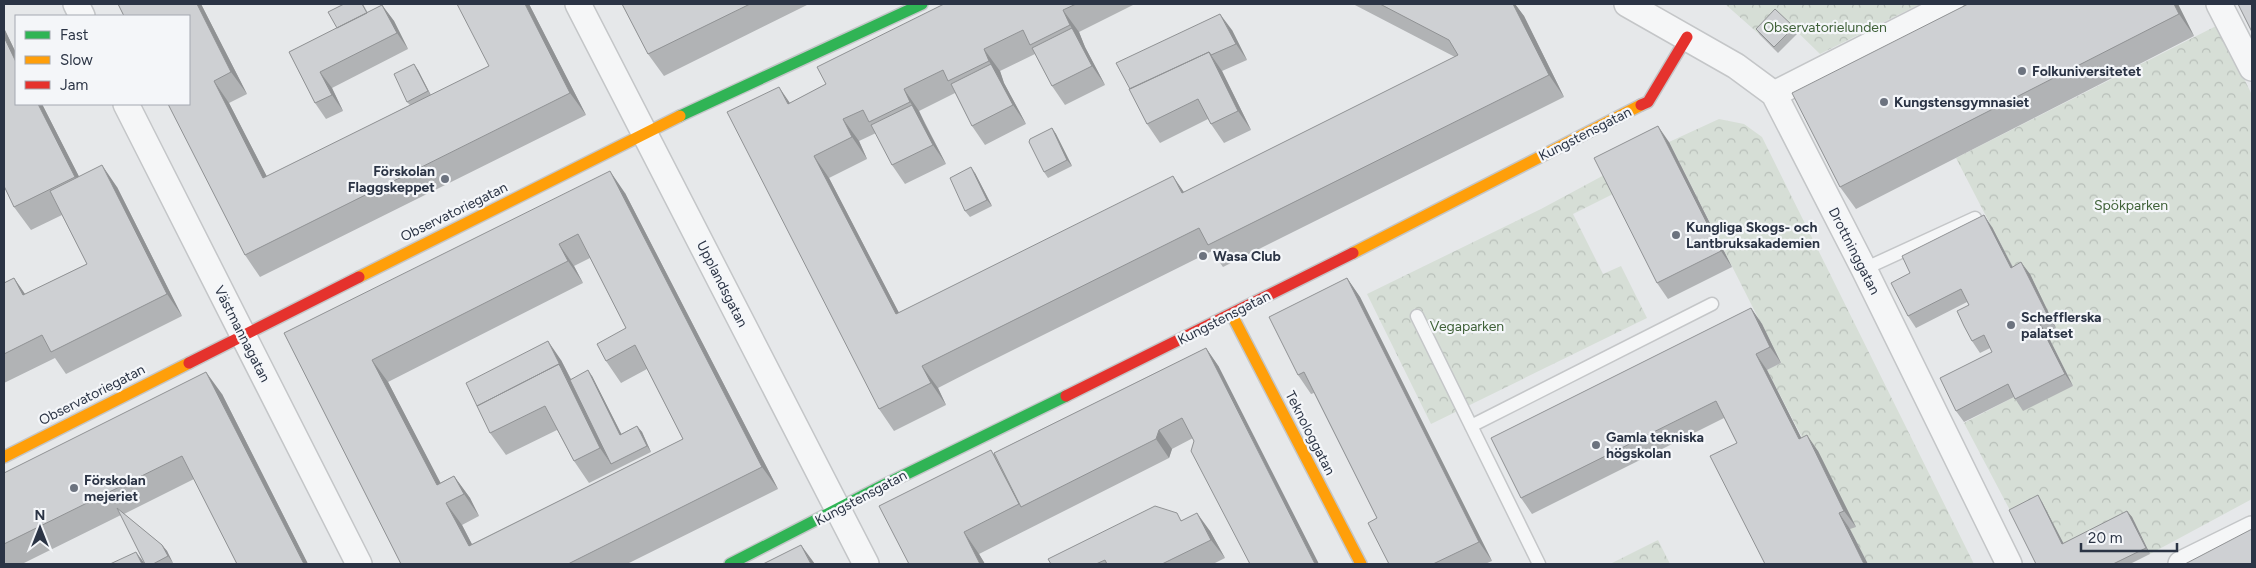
<svg xmlns="http://www.w3.org/2000/svg" width="2256" height="568" font-family="Figtree,sans-serif">
<style>
.park{fill:url(#park-crowns)}
.lines{fill:none;stroke-linecap:round;stroke-linejoin:round}
.lane-casing{stroke:#c4c6c8;stroke-width:15}
.street-casing{stroke:#c4c6c8;stroke-width:28}
.fast-casing{stroke:#c4c6c8;stroke-width:14}
.slow-casing{stroke:#c4c6c8;stroke-width:14}
.jam-casing{stroke:#c4c6c8;stroke-width:14}
.lane{stroke:#f5f6f7;stroke-width:12}
.street{stroke:#f5f6f7;stroke-width:25}
.fast{stroke:#30b455;stroke-width:11}
.slow{stroke:#ff9f0a;stroke-width:11}
.jam{stroke:#e5322d;stroke-width:11}
.wall{fill:#b1b3b5;fill-rule:evenodd}
.shaded-wall{fill:#909294}
.building{fill:#ced0d3;stroke:#909294;fill-rule:evenodd}
.poi-dot{fill:#6c737f;stroke:#f4f6f9;stroke-width:2}
.labels{text-anchor:middle;dominant-baseline:central;stroke-width:4.5;stroke-linejoin:round;paint-order:stroke}
.park-label{font-size:14px;fill:#3f6138;stroke:#f4f6f9}
.poi-label{font-size:14px;font-weight:bold;fill:#2b3445;stroke:#f4f6f9;text-anchor:start}
.street-label{font-size:14px;fill:#2b3445;stroke:#f4f6f9}
</style>
<defs>
<pattern id="park-crowns" width="20" height="18" patternUnits="userSpaceOnUse" patternTransform="scale(1.25)"><rect width="20" height="18" fill="#d6ded6"/><path d="M2 6a3 3 0 1 1 6 0M12 15a3 3 0 1 1 6 0" fill="none" stroke="#b8bfb9"/></pattern>
</defs>
<rect width="100%" height="100%" fill="#e6e8ea"/>
<!-- park -->
<path class="park" d="M1725,4H1920L1820,54L1780,15L1760,35Z
M2218,25L2252,95V499L2150,554L2132,518L2067,550L2013,516L1964,423L2016,396L2073,386L2046,332L2056,328L2019,280L1956,158Z
M1719,119L1744,124L1762,137L1974,564H1868L1767,370L1781,363L1669,142Z
M1606,174L1615,193L1573,214L1603,274L1621,266L1647,318L1431,424L1367,294L1541,209Z
M1658,540L1670,564H1610Z"/>
<g class="lines">
<defs>
<path id="lane" d="M1864,269L1975,218
M1417,316L1539,564
M1471,426L1712,304"/>
<path id="street" d="M76,4L82,16
M578,4L866,564
M1627,4L1736,66L1774,94L1864,269L2009,564
M2219,4L2252,68
M1774,94L1951,4
M126,104L359,564
M2181,564L2252,529"/>
<path id="fast" d="M680,116L922,4
M730,564L880,487L1066,396"/>
<path id="slow" d="M1353,253L1641,105
M359,277L680,116
M1232,315L1361,564
M4,457L189,363"/>
<path id="jam" d="M1641,105L1648,102L1687,37
M189,363L359,277
M1066,396L1353,253"/>
</defs>
<!-- lane casing -->
<use href="#lane" class="lane-casing"/>
<!-- street casing -->
<use href="#street" class="street-casing"/>
<!-- fast casing -->
<use href="#fast" class="fast-casing"/>
<!-- slow casing -->
<use href="#slow" class="slow-casing"/>
<!-- jam casing -->
<use href="#jam" class="jam-casing"/>
<!-- lane -->
<use href="#lane" class="lane"/>
<!-- street -->
<use href="#street" class="street"/>
<!-- fast -->
<use href="#fast" class="fast"/>
<!-- slow -->
<use href="#slow" class="slow"/>
<!-- jam -->
<use href="#jam" class="jam"/>
</g>
<!-- wall -->
<path class="wall" d="M118,4H201L247,94L229,103L267,177L410,105L407,102L418,70L431,95L489,66L529,4L586,115L260,277L245,255Z
M363,4L368,13L382,5L394,21L408,49L332,88L343,111L326,119L315,103L289,52L337,28Z
M622,4H809L664,76L648,54Z
M944,4H1135L1079,32L1085,47L1105,85L1065,105L1052,86L1035,54L1000,71L1004,83L1026,124L985,145L972,126L955,93L919,111L946,164L905,184L892,165L876,133L859,141L867,159L829,178L899,313L1184,192L1455,57L1353,4H1515L1524,16L1564,97L1223,267L1212,251L975,369L938,388L946,405L894,431L879,409L790,103L826,84Z
M2178,4L2194,36L1856,209L1840,187Z
M1794,27L1798,33L1778,53L1760,35L1756,29Z
M4,28L16,53V104H42L79,177L117,187L182,316L66,374L55,358L4,383V283L14,278L25,294L87,264L62,215L31,230L14,207L4,186Z
M1232,30L1247,60L1222,71L1251,130L1224,143L1211,124L1208,119L1160,143L1147,124L1130,89Z
M1052,128L1056,134L1072,166L1048,178L1044,172Z
M1669,142L1732,267L1668,299L1657,283Z
M975,173L992,206L970,217L965,211Z
M625,193L778,489L627,564H401L284,333ZM590,258L626,328L606,361L621,383L647,369L683,439L472,544L462,525L479,516L470,498L454,476L440,483L388,382L583,283L574,266Z
M1992,227L2013,267L2030,274L2056,328L2046,332L2073,386L2023,411L2014,397L1964,422L1956,411L1992,352L1990,348L1980,353L1972,341L1969,305L1967,302L1916,328L1908,316L1910,273Z
M1347,278L1360,297L1492,561L1485,564H1389L1377,518L1314,393L1311,394L1298,375Z
M1751,308L1762,324L1781,363L1767,370L1801,438L1818,451L1856,527L1850,529L1737,443L1724,418L1532,514L1521,498Z
M1206,348L1219,367L1194,441L1193,438L1172,449L1169,458L979,554L985,564H909L994,453Z
M561,360L571,379L592,376L621,434L637,426L642,432L651,452L589,483L574,461L557,430L506,455L490,433Z
M222,394L308,564H237L194,479L124,514L162,545L167,551L173,563L170,564H145L121,515L22,564H4V473Z
M2042,502L2063,544L2127,511L2132,517L2150,554L2130,564H2036Z
M1182,520L1210,531L1225,558L1213,564H1051Z"/>
<!-- shaded-wall -->
<path class="shaded-wall" d="M197,4H201L247,94L231,72Z
M525,4H529L586,115L570,93Z
M1513,4H1515L1524,16L1564,97L1549,75Z
M2174,4H2178L2194,36L2179,14Z
M382,5L394,21L408,49L397,33Z
M1063,10L1079,32L1085,47L1105,85L1092,66L1070,25Z
M1220,14L1232,30L1247,60L1236,44Z
M4,28L16,53V62L4,37Z
M984,49L1000,71L1004,83L1026,124L1013,105L989,61Z
M1209,52L1222,71L1251,130L1238,111Z
M414,64L418,70L432,98L428,91Z
M320,72L332,88L343,111L332,95Z
M214,81L229,103L279,200L263,178Z
M779,87L794,109L788,104Z
M904,89L919,111L925,124L910,102Z
M38,104H42L91,200L75,177Z
M912,105L925,124L946,164L933,145Z
M843,119L859,141L867,159L852,137Z
M1658,126L1669,142L1732,267L1721,251Z
M1052,128L1056,134L1072,166L1067,160Z
M814,156L829,178L911,336L896,314Z
M102,165L117,187L182,316L167,294Z
M971,167L975,173L992,206L987,200Z
M610,171L625,193L778,489L762,467Z
M1173,176L1188,198L1182,193Z
M1984,215L1992,227L2019,280L2011,268Z
M559,244L574,266L583,283L568,261Z
M2021,262L2030,274L2056,328L2048,316Z
M14,278L29,300L23,295Z
M1347,278L1360,297L1492,561L1479,542Z
M1751,308L1762,324L1781,363L1770,347Z
M2038,321L2046,332L2073,386L2065,374Z
M548,341L561,360L613,463L611,464L600,448Z
M1206,348L1219,367L1319,564H1315Z
M1756,354L1767,370L1810,455L1799,439Z
M372,360L388,382L450,501L437,485Z
M922,366L938,388L946,405L931,383Z
M588,370L592,376L625,441L620,435Z
M206,372L222,394L308,564H304Z
M637,426L642,432L651,452L647,446Z
M1159,430L1172,449L1169,458L1156,439Z
M1807,435L1818,451L1856,527L1844,511Z
M454,476L470,498L479,516L464,494Z
M2038,495L2042,502L2067,550L2062,544Z
M446,503L462,525L482,564L469,546Z
M2127,511L2132,517L2150,554L2146,548Z
M1197,513L1210,531L1225,558L1211,540Z
M1839,513L1850,529L1868,564H1864Z
M964,532L979,554L985,564H980Z
M162,545L167,551L173,563L168,556Z
M801,545L815,564H811Z
M136,552L145,564H142Z"/>
<!-- building -->
<path class="building" d="M118,4H197L231,72L214,81L263,178L489,66L457,4H525L570,93L245,255L168,104H189V16H124Z
M344,4H362L367,13L337,28L328,12Z
M622,4H750L648,54Z
M944,4H1076L1063,10L1070,25L1030,45L1023,30L984,49L989,61L948,81L943,70L904,89L910,102L869,122L863,110L843,119L852,137L814,156L896,314L1173,176L1182,193L1458,55L1449,40L1380,4H1513L1549,75L1208,245L1199,228L960,347L922,366L931,383L879,409L727,112L779,87L788,104L826,84L817,67Z
M1968,4H2174L2179,14L1840,187L1792,93Z
M2238,4H2252V32Z
M382,5L397,33L320,72L332,95L315,103L289,52Z
M1775,9L1794,27L1774,47L1756,29Z
M1220,14L1236,44L1211,55L1209,52L1130,89L1116,63Z
M1072,28L1092,66L1052,86L1032,48Z
M4,37L16,62V104H38L75,177L14,207L4,186Z
M1209,52L1238,111L1211,124L1198,99L1147,124L1129,89Z
M414,64L428,91L407,102L394,74Z
M991,64L1013,105L972,126L951,84Z
M912,105L933,145L892,165L871,125Z
M1658,126L1721,251L1657,283L1594,158Z
M1052,128L1067,160L1044,172L1029,142L1030,139Z
M102,165L167,294L51,352L42,335L4,354V283L14,278L23,295L87,264L50,191Z
M971,167L987,200L965,211L950,178Z
M610,171L762,467L568,564H401L284,333ZM578,234L626,328L597,344L606,361L635,345L683,439L469,546L446,503L464,494L454,476L437,485L372,360L568,261L559,244Z
M1984,215L2011,268L2021,262L2048,316L2038,321L2065,374L2015,399L2008,384L1956,411L1940,378L1992,352L1984,335L1972,341L1964,326L1957,311L1969,305L1961,289L1908,316L1891,283L1910,273L1902,256Z
M1347,278L1479,542L1433,564H1389L1368,523L1377,518L1304,372L1298,375L1269,317Z
M1751,308L1770,347L1756,354L1799,439L1807,435L1844,511L1839,513L1864,564H1765L1710,456L1737,443L1716,401L1521,498L1491,438Z
M548,341L561,367L559,364L477,406L466,383Z
M1206,348L1315,564H1250L1191,451L1194,441L1182,418L1159,430L1156,439L1021,507L994,453Z
M559,364L600,448L574,461L545,406L490,433L477,406Z
M588,370L620,435L637,426L647,446L611,464L570,380Z
M206,372L304,564H237L182,456L4,544V473Z
M991,450L1019,504L964,532L980,564H909L879,506Z
M2038,495L2062,544L2127,511L2146,548L2113,564H2036L2009,510Z
M1155,506L1177,513L1181,521L1197,513L1211,540L1162,564H1107L1105,560L1096,564H1051L1048,559Z
M117,508L162,545L168,556L153,564H145Z
M2252,529V564H2185Z
M801,545L811,564H763Z
M136,552L142,564H110Z"/>
<!-- markers -->
<g class="poi-dot">
<circle cx="2022" cy="71" r="5"/>
<circle cx="1884" cy="102" r="5"/>
<circle cx="445" cy="179" r="5"/>
<circle cx="1676" cy="235" r="5"/>
<circle cx="1203" cy="256" r="5"/>
<circle cx="2011" cy="325" r="5"/>
<circle cx="1596" cy="445" r="5"/>
<circle cx="74" cy="488" r="5"/>
</g>
<g class="labels">
<!-- park labels -->
<g class="park-label">
<text x="1825" y="27">Observatorielunden</text>
<text x="2131" y="205">Spökparken</text>
<text x="1467" y="326">Vegaparken</text>
</g>
<!-- poi labels -->
<g class="poi-label">
<text x="2032" y="71">Folkuniversitetet</text>
<text x="1894" y="102">Kungstensgymnasiet</text>
<text x="435" y="171" text-anchor="end">Förskolan<tspan x="435" dy="16">Flaggskeppet</tspan></text>
<text x="1686" y="227">Kungliga Skogs- och<tspan x="1686" dy="16">Lantbruksakademien</tspan></text>
<text x="1213" y="256">Wasa Club</text>
<text x="2021" y="317">Schefflerska<tspan x="2021" dy="16">palatset</tspan></text>
<text x="1606" y="437">Gamla tekniska<tspan x="1606" dy="16">högskolan</tspan></text>
<text x="84" y="480">Förskolan<tspan x="84" dy="16">mejeriet</tspan></text>
</g>
<!-- street labels -->
<g class="street-label">
<text transform="translate(1585 134) rotate(-27)">Kungstensgatan</text>
<text transform="translate(454 212) rotate(-26)">Observatoriegatan</text>
<text transform="translate(1854 251) rotate(63)">Drottninggatan</text>
<text transform="translate(722 284) rotate(63)">Upplandsgatan</text>
<text transform="translate(1224 318) rotate(-27)">Kungstensgatan</text>
<text transform="translate(242 334) rotate(63)">Västmannagatan</text>
<text transform="translate(92 395) rotate(-27)">Observatoriegatan</text>
<text transform="translate(1310 433) rotate(63)">Teknologgatan</text>
<text transform="translate(861 498) rotate(-28)">Kungstensgatan</text>
</g>
</g>
<!-- border -->
<rect width="2256" height="568" fill="none" stroke="#2b3445" stroke-width="10"/>
<!-- legend -->
<rect x="15" y="15" width="175" height="90" fill="#f4f6f9" stroke="#a4a8b1"/>
<rect x="25" y="31" width="25" height="8" fill="#30b455" stroke="#a4a8b1"/>
<text x="60" y="40" font-size="15" fill="#2b3445">Fast</text>
<rect x="25" y="56" width="25" height="8" fill="#ff9f0a" stroke="#a4a8b1"/>
<text x="60" y="65" font-size="15" fill="#2b3445">Slow</text>
<rect x="25" y="81" width="25" height="8" fill="#e5322d" stroke="#a4a8b1"/>
<text x="60" y="90" font-size="15" fill="#2b3445">Jam</text>
<!-- north arrow -->
<g transform="translate(40 528)" stroke="#f4f6f9" stroke-width="4" paint-order="stroke">
<path d="M0-4L9 19L0 12L-9 19Z" fill="#2b3445"/>
<text y="-8" font-size="14" font-weight="bold" text-anchor="middle" fill="#2b3445">N</text>
</g>
<!-- scale -->
<path d="M2081 543v8h96v-8" fill="none" stroke="#2b3445" stroke-width="2.5"/>
<text x="2088" y="543" font-size="15" fill="#2b3445" stroke="#f4f6f9" stroke-width="4" paint-order="stroke">20 m</text>
</svg>
